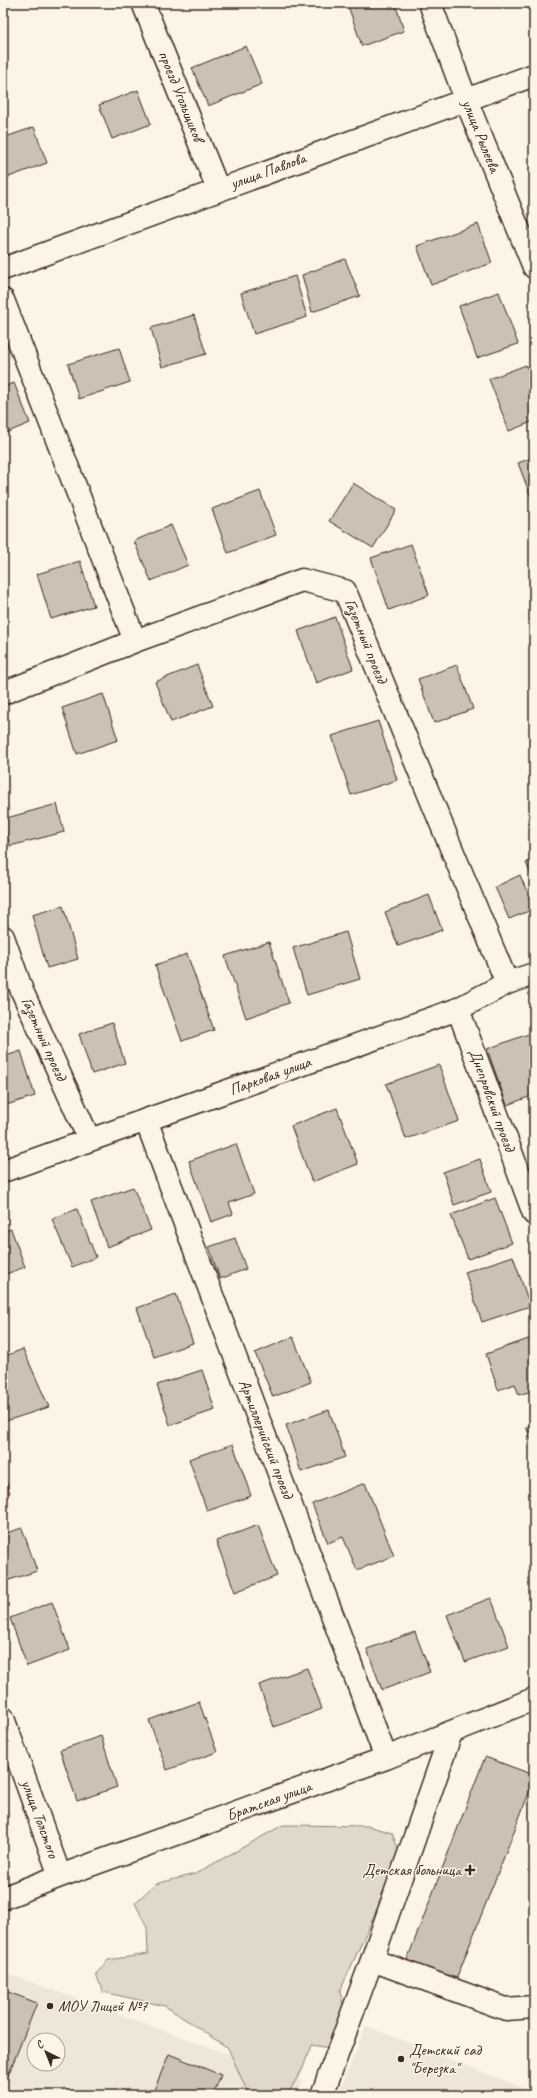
<svg xmlns="http://www.w3.org/2000/svg" width="537" height="2098" font-family="Caveat,sans-serif">
<style>
.built{fill:#eee6d6;fill-rule:evenodd}
.green{fill:#e0d8c8;stroke:#8e8173}
.building{fill:#ccc2b3;stroke:#3b2a1e}
.lines{fill:none;stroke-linecap:round;stroke-linejoin:round}
.minor-casing{stroke:#3b2a1e;stroke-width:25}
.minor{stroke:#fcf5e5;stroke-width:22}
.poi-dot{fill:#3b2a1e;stroke:#fcf5e5;stroke-width:1.5}
.labels{text-anchor:middle;dominant-baseline:central;stroke-width:3;stroke-linejoin:round;paint-order:stroke}
.street-label{font-size:16px;fill:#3b2a1e;stroke:#fcf5e5}
.poi-label{font-size:16px;fill:#3b2a1e;stroke:#fcf5e5;text-anchor:start}
</style>
<rect width="100%" height="100%" fill="#fcf5e5"/>
<filter id="ink" filterUnits="userSpaceOnUse"><feTurbulence type="fractalNoise" baseFrequency=".025" numOctaves="2"/><feDisplacementMap in="SourceGraphic" scale="8" xChannelSelector="R" yChannelSelector="G"/><feConvolveMatrix kernelMatrix="1 2 1 2 8 2 1 2 1" color-interpolation-filters="sRGB"/></filter>
<g filter="url(#ink)">
<!-- built -->
<path class="built" d="M3,1972L303,2081L297,2095H3ZM34,2040H58V2064H34Z
M366,2026L534,2092V2095H338Z"/>
<!-- green -->
<path class="green" d="M283,1825L368,1826L392,1833L401,1856L340,1991L345,2013L330,2048L311,2045L303,2068L287,2095H250L248,2093L228,2048L165,2006L103,1992L96,1974L108,1960L148,1954L147,1927L135,1903L155,1884L195,1874Z"/>
<!-- building -->
<path class="building" d="M347,3H395L404,31L362,46Z
M246,46L262,84L208,106L192,68Z
M138,90L151,124L112,139L99,105Z
M34,127L47,163L6,178L3,169V138Z
M478,224L492,263L431,285L417,246Z
M345,259L360,296L312,312L302,275Z
M295,276L307,317L254,334L241,293Z
M499,292L518,344L477,358L459,306Z
M194,315L206,354L162,367L151,328Z
M119,348L130,382L79,399L68,364Z
M526,365L534,385V421L509,431L489,379Z
M14,383L30,423L3,434V387Z
M534,457V505L518,463Z
M353,483L396,510L373,548L329,521Z
M260,491L276,535L228,553L212,509Z
M171,525L188,565L151,581L134,541Z
M411,544L429,595L389,610L371,558Z
M80,561L94,606L51,619L37,574Z
M335,617L353,669L316,683L298,631Z
M197,665L213,706L171,722L155,682Z
M457,665L473,709L434,723L418,679Z
M103,694L118,740L77,754L62,708Z
M378,721L397,780L351,795L332,736Z
M57,804L64,832L10,846L3,819Z
M534,859V882L526,863Z
M520,875L534,909L509,919L495,887Z
M429,895L442,930L398,946L385,912Z
M63,906L78,959L47,968L32,915Z
M346,932L360,979L307,995L293,948Z
M269,942L289,1003L246,1018L225,956Z
M187,954L214,1030L182,1041L155,965Z
M112,1023L125,1063L92,1074L79,1034Z
M534,1032V1095L507,1105L487,1049Z
M21,1051L35,1096L3,1106V1057Z
M439,1065L459,1121L406,1139L386,1084Z
M337,1108L358,1164L312,1182L291,1126Z
M236,1144L254,1194L229,1203L233,1214L211,1222L189,1161Z
M480,1159L491,1192L454,1205L443,1172Z
M133,1187L151,1230L107,1247L91,1202Z
M495,1198L512,1243L468,1259L451,1215Z
M77,1209L96,1257L72,1267L52,1219Z
M11,1229L25,1267L3,1275V1232Z
M235,1238L246,1269L220,1279L209,1247Z
M513,1256L530,1306L482,1322L465,1272Z
M176,1294L193,1343L154,1357L137,1308Z
M293,1337L311,1382L273,1397L255,1353Z
M534,1337V1390L519,1395L515,1384L498,1390L486,1354Z
M23,1349L49,1407L3,1422V1357Z
M202,1370L215,1410L170,1425L157,1385Z
M329,1410L345,1457L301,1472L286,1425Z
M534,1423V1446L526,1427Z
M233,1444L251,1496L207,1511L189,1459Z
M3,1473L10,1493L3,1496Z
M365,1483L394,1556L357,1570L343,1537L328,1543L312,1504Z
M258,1525L277,1576L235,1592L216,1541Z
M22,1528L37,1571L3,1582V1534Z
M491,1598L509,1646L465,1662L447,1615Z
M52,1602L70,1650L27,1666L10,1618Z
M415,1632L430,1672L382,1690L367,1649Z
M307,1668L322,1709L274,1727L259,1685Z
M199,1702L217,1752L167,1770L149,1720Z
M101,1736L117,1787L77,1801L60,1750Z
M485,1757L534,1775V1780L456,1980L407,1960Z
M3,1990L37,2003L3,2088Z
M169,2054L221,2075L213,2095H152Z"/>
<g class="lines">
<defs>
<path id="minor" d="M143,3L218,189
M430,3L466,100L534,267
M3,269L534,75
M3,300L135,641
M3,693L135,641L302,580L345,591L507,983
M3,937L22,991L89,1139
M458,1009L534,1214
M146,1120L386,1758
M3,1171L458,1009L507,983L534,974
M3,1718L60,1876
M3,1898L60,1876L386,1758L534,1699
M372,1960L506,2009L534,2007
M322,2095L372,1960L451,1733"/>
</defs>
<!-- minor casing -->
<use href="#minor" class="minor-casing"/>
<!-- minor -->
<use href="#minor" class="minor"/>
</g>
</g>
<!-- markers -->
<g class="poi-dot">
<path d="M468 1864h4v4h4v4h-4v4h-4v-4h-4v-4h4z"/>
<circle cx="50" cy="2006" r="4"/>
<circle cx="401" cy="2059" r="4"/>
</g>
<g class="labels">
<!-- street labels -->
<g class="street-label">
<text transform="translate(181 96) rotate(68)">проезд Угольщиков</text>
<text transform="translate(481 136) rotate(68)">улица Рылеева</text>
<text transform="translate(268 171) rotate(-20)">улица Павлова</text>
<text transform="translate(366 641) rotate(68)">Газетный проезд</text>
<text transform="translate(44 1039) rotate(66)">Газетный проезд</text>
<text transform="translate(270 1076) rotate(-20)">Парковая улица</text>
<text transform="translate(492 1100) rotate(70)">Днепровский проезд</text>
<text transform="translate(266 1439) rotate(69)">Артиллерийский проезд</text>
<text transform="translate(269 1801) rotate(-20)">Братская улица</text>
<text transform="translate(40 1819) rotate(70)">улица Толстого</text>
</g>
<!-- poi labels -->
<g class="poi-label">
<text x="461" y="1870" text-anchor="end">Детская больница</text>
<text x="58" y="2006">МОУ Лицей №7</text>
<text x="409" y="2050">Детский сад<tspan x="409" dy="18">"Березка"</tspan></text>
</g>
</g>
<!-- margin -->
<rect width="537" height="2098" fill="none" stroke="#fcf5e5" stroke-width="16"/>
<rect x="8" y="8" width="521" height="2082" fill="none" stroke="#3b2a1e" stroke-width="1.5" filter="url(#ink)"/>
<!-- north arrow -->
<g transform="translate(46 2052) rotate(317)"><circle r="19" fill="#fcf5e5" stroke="#afa495"/>
<path d="M0-3L7 15L0 10L-7 15Z" fill="#3b2a1e"/>
<text y="-6" font-size="11" font-weight="bold" text-anchor="middle" fill="#3b2a1e">С</text>
</g>
</svg>
